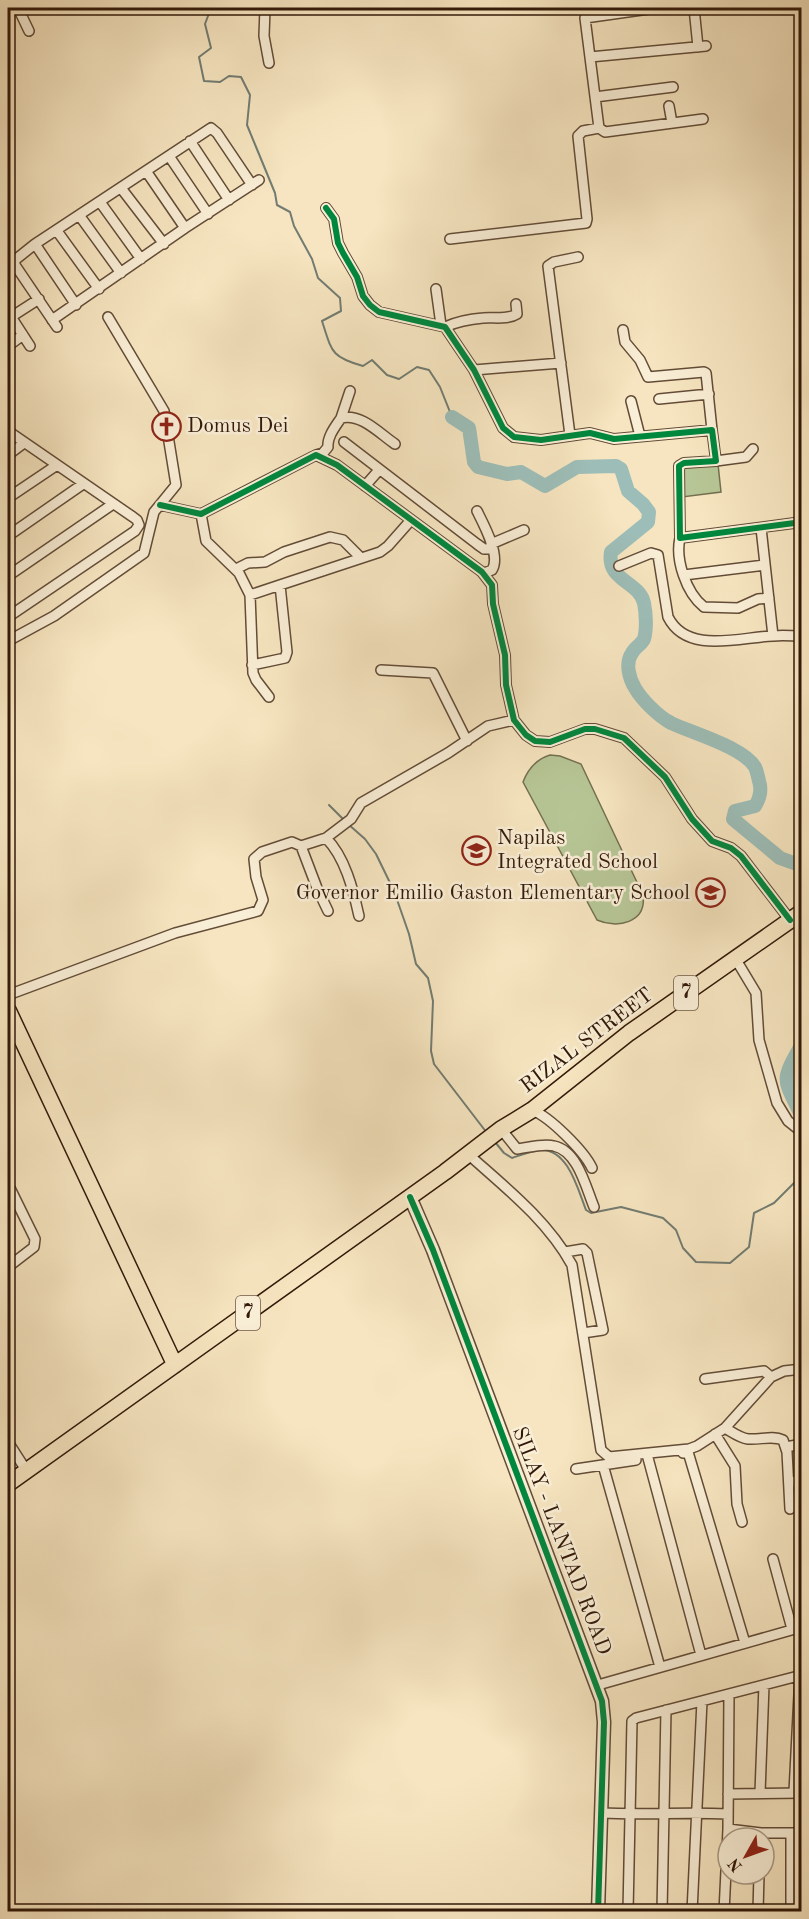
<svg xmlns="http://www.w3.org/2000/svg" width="809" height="1919" font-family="'Old Standard TT',serif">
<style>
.green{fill:#b7c696;stroke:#747050;stroke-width:1.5}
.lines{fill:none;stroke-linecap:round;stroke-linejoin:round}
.stream{stroke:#727c72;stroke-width:2}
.river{stroke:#9dbeb8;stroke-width:14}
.minor-casing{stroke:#634c37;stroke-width:12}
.tertiary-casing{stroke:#634c37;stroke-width:15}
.primary-casing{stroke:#321909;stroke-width:18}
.minor{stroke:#f9eed6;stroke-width:9}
.tertiary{stroke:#f9eed6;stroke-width:12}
.primary{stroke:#f6e5c0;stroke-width:15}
.cycleway-casing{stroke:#f9eed6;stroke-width:10}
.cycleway{stroke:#00873e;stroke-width:6}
.labels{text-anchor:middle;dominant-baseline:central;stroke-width:5;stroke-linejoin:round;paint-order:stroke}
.shield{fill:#f9eed6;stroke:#6e5946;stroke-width:1.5}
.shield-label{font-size:20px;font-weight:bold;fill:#321909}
.poi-label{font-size:21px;fill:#321909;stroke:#f9eed6;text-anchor:start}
.street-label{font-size:21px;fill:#321909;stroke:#f9eed6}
</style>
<rect width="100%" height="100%" fill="#f6e5c0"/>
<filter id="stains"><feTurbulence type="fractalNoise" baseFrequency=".00333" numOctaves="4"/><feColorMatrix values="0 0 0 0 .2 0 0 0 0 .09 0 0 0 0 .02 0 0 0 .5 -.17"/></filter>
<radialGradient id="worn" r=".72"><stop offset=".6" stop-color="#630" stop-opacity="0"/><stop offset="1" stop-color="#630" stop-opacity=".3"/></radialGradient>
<!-- green -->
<path class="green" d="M718,464L721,492L682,497L679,469Z
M550,755L560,756L581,764L643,895C647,923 617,929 597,920L523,782C528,769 537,759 550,755Z"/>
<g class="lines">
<!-- stream -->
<path class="stream" d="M213,8H211L205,24L211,48L199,57L204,81L220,82L229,76L241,77L250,95L247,125L275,193L277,205L290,212L294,226L312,259L318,278L340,298L341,311L322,321C332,352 331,357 363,366L372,360L387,375L399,379L417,367L429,370L440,387L452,417
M329,805L344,820
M348,824L365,839L376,854L394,891L409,934L416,964L428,978L433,1001L431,1051L434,1064L487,1133
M495,1142L504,1153L512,1158C521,1155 531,1151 540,1150C568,1148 578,1190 586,1210L591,1213L621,1207L663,1218L676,1230L683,1248L696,1262L730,1263L749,1247L754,1213L774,1203L802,1175"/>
<!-- river -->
<path class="river" d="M452,417L469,428L474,462L478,467L507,474L521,472L545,486L577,467L616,466L621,469L628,491L643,504L649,512L648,522L611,552C606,581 639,581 644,603C646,613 647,629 644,639C641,645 635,647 632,653C625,663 629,678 635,688C642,700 658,716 671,723C692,733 743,747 755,767C757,771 758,777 759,781C762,790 760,798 755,806L735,811L733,819L780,858L802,866
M802,1044C780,1083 783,1077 802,1117"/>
<defs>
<path id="minor" d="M18,8L29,31
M265,8L264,36L269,63
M694,8L698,47
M590,57L706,46
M595,97L673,87
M669,106L672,123
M599,128L605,132L703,119
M190,141L229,200
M169,156L208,214
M146,171L185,228
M121,188L164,244
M100,202L141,259
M326,208L334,219L338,243L343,253L357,277L363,296L370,305L379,312L445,327L474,370L503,428L514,437L541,440L590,433L614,439L712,430L716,461L684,463L679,466L680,538L802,522
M79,215L121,273
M57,231L99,289
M450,239L586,223L587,219L578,136L583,131L599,128L585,18L656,8
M35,244L76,305
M436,289L441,325
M8,312L30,346
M11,317L39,299
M52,320L185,228L259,180
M57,327L15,265V260L35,244L211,128L217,133L252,185
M445,327C456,322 470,319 483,318C493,317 508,320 517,314L516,304
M623,330L625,342L640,360L648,377L704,372L706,373L712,430
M8,346L23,335
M474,370L561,363
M659,399L709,394
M631,401L640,436
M341,418L350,391
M8,431L133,517L137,520L139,525L135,531L8,617
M570,435L548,266L554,262L578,257
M344,442L477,544L484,549H493
M8,455L24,443
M316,455L323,453L328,447C327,437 335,427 341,418C361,413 379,433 395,444
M716,461L746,457L753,449
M365,486L379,470
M8,498L57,465
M160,505L201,514L316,455L337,465L482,572L492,585L493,604L505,655L506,685L514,720L526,735L535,741L550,742L585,729H595L624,738L665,777L692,819L712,841L731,848L741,856L790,920
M477,511C484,525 501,556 492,570L484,573
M201,514L206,541L239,573L250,595L253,673L256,680L269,697
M761,528L773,636
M8,536L83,484
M680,538C675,559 686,593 704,607L738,608L758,599L769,598
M491,544L524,530
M619,566L651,553L658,555L668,617C687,655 740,637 773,636C782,635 792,636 802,636
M236,569L248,563L265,562L284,552L330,537L343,540L360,557
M684,575L765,565
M8,576L113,504
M280,585L380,552L388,546L411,520
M250,595L280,585L287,652L285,658L252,665
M8,641L54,616L144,553L154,512L176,485L164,411L108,317
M381,670L433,673L467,741
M326,838L351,819L361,803L448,753L488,726L514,720
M301,846L317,888L328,911
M735,958L756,993L759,1040L777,1103L788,1121L798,1129
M8,995L175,933L258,911L263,900L256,877L254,859L262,852L292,842L301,846L326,838C345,857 353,889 359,916
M532,1110C550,1117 584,1151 592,1168
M501,1129L517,1149C527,1148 543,1143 554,1146C578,1151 586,1188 594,1207
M469,1155C506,1188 547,1220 572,1265L601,1450L609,1457L689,1449L697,1446L725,1428L771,1377L784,1371L802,1369
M8,1184L35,1239L34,1247L8,1267
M565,1252L583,1249L587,1253L603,1330L583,1333
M705,1379L764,1371L771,1377
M725,1428C732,1432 740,1438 748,1439C761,1440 772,1435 783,1440L787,1452L790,1509
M715,1434L735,1466L737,1504L742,1522
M8,1442L26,1470
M786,1447L802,1444
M683,1453L688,1452L745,1643
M648,1458L701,1655
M603,1465L660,1667
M576,1469L636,1460
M789,1482L802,1481
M773,1559L792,1629
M598,1685L802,1627
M794,1792L800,1675
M760,1793L764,1685
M728,1794L802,1793
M602,1813C644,1815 686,1812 728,1814
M728,1829L761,1833H802
M628,1912L632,1721L636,1718L802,1675
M662,1912L666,1710
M692,1912L702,1701
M724,1912L728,1829L729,1694
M758,1912L759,1874
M791,1912V1833"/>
<path id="tertiary" d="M410,1197L433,1250L602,1701L604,1722L598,1912"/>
<path id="primary" d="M8,1010L175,1365
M8,1484L445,1172L501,1129L532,1110L629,1033L802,912"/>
</defs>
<!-- minor casing -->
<use href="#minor" class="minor-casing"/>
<!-- tertiary casing -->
<use href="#tertiary" class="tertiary-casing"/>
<!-- primary casing -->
<use href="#primary" class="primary-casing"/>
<!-- minor -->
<use href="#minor" class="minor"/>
<!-- tertiary -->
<use href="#tertiary" class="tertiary"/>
<!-- primary -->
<use href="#primary" class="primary"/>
<defs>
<path id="cycleway" d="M326,208L334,219L338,243L343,253L357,277L363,296L370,305L379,312L445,327L474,370L503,428L514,437L541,440L590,433L614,439L712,430L716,461L684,463L679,466L680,538L802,522
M160,505L201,514L316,455L337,465L482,572L492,585L493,604L505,655L506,685L514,720L526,735L535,741L550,742L585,729H595L624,738L665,777L692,819L712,841L731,848L741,856L790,920
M410,1197L433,1250L602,1701L604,1722L598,1912"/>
</defs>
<!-- cycleway casing -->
<use href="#cycleway" class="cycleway-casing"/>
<!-- cycleway -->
<use href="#cycleway" class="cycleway"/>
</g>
<!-- icons -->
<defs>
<symbol id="church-ring" viewBox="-11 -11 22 22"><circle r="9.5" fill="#f9eed6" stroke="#8f2418" stroke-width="1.5"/><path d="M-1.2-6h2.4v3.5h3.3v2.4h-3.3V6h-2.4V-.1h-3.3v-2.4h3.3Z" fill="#8f2418"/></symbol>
<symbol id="school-ring" viewBox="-11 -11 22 22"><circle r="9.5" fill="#f9eed6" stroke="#8f2418" stroke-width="1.5"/><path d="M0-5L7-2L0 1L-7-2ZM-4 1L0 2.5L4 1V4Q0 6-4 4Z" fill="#8f2418"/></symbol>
</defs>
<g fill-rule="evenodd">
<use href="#church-ring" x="150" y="410" width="33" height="33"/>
<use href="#school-ring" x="460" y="834" width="33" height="33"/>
<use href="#school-ring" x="694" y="876" width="33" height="33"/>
</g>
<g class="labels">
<!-- shield labels -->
<g class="shield">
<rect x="674" y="976" width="24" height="34" rx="4.5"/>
<rect x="236" y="1296" width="24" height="34" rx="4.5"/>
</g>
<g class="shield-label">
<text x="686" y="993">7</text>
<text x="248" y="1313">7</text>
</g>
<!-- poi labels -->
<g class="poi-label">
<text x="187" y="426">Domus Dei</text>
<text x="497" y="838">Napilas<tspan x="497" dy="24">Integrated School</tspan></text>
<text x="690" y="893" text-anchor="end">Governor Emilio Gaston Elementary School</text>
</g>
<!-- street labels -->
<g class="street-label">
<text transform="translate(587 1041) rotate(-37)">RIZAL STREET</text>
<text transform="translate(561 1541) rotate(69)">SILAY - LANTAD ROAD</text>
</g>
</g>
<!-- margin -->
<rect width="809" height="1919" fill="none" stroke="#f6e5c0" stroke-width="30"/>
<rect x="9" y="9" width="791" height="1901" fill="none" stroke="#321909" stroke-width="3"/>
<rect x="15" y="15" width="779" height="1889" fill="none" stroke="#321909" stroke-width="1.5"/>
<!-- north arrow -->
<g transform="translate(746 1856) rotate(230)"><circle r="28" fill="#f9eed6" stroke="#a99984" stroke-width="1.5"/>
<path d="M0-4.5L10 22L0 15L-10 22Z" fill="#8f2418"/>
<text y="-9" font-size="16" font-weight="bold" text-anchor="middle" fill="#321909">N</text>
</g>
<rect width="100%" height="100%" filter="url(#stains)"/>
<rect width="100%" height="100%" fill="url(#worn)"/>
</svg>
